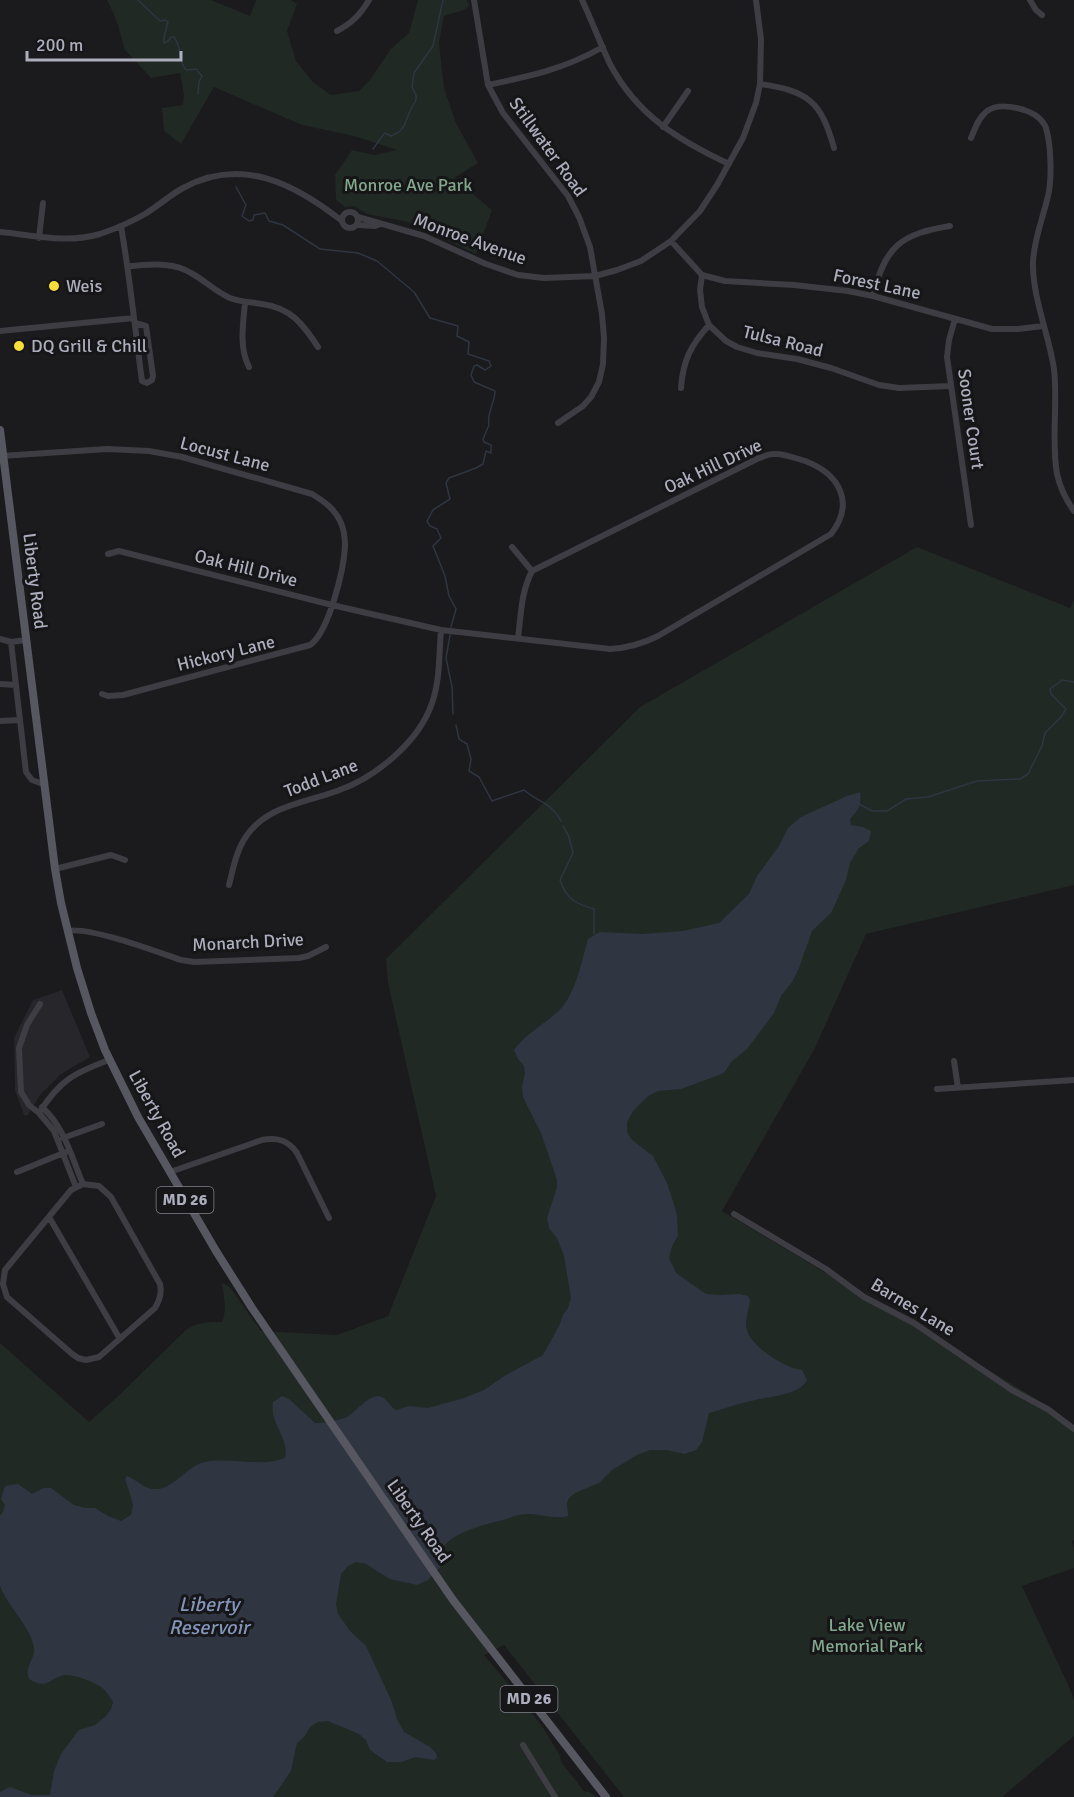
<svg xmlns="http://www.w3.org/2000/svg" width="1074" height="1797" font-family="Signika,sans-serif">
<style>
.built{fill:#27262a}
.green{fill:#202923}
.water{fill:#2f3642}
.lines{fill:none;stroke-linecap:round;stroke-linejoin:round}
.stream{stroke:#2f3642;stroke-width:1.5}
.minor{stroke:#3e3d44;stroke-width:6}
.major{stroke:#575761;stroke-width:8}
.poi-dot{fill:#fadf36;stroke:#161518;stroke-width:2}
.labels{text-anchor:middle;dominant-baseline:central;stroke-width:6;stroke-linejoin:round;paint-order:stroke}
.shield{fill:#161518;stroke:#80808c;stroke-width:1.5}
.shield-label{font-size:16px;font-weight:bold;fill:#adaebd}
.street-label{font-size:18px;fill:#adaebd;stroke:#161518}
.park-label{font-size:18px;fill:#83a88d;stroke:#161518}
.poi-label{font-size:18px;fill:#adaebd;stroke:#161518;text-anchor:start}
.water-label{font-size:20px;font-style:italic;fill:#8395b9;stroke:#161518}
</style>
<rect width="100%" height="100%" fill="#1b1a1d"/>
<!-- built -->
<path class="built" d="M62,990L90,1057L61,1074L40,1095L27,1116L24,1115L15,1090L14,1038L33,1000Z"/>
<!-- green -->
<path class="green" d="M107,0H211L250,16L256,0H291L297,4L287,31L296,61L313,82L331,95L359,91L369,81L391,49L409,33L418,0H467L469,6L464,10L444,16L439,43L444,88L456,123L478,163L454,178L492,210L476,254L408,222L367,214L354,206L345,207L336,200L335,175L352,150L374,155L397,150L354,136L302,125L214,87L181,144L164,131L162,108L183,105L184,94L180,73L151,78L125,50L116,19Z
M917,547L1070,608L1074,600V885L866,934L815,1048L722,1211L1007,1381L1051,1408L1074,1426V1540L1072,1541L1074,1551V1568L1022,1586L1071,1691L1074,1701V1736L1002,1797H624L504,1645L484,1655L517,1694L544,1729L559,1754L562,1763L584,1791L590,1792L597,1797H0V1343L89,1422L116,1398L187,1329C199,1322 208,1322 222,1322C227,1311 224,1296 222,1283L230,1287L261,1331L337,1335L388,1316L436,1196L388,983L386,959L640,707Z"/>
<!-- water -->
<path class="water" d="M860,792C862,804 858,811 850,819L851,825L863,827L871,831L869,841L859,848L850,863L846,880L831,913L812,931L799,968L792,982L781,996L774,1013L747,1049L731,1062L724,1073L681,1089L658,1091L648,1096L633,1111L627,1122V1132L631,1139L653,1156L667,1183L673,1201L677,1215L678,1236L672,1246L669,1258L676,1273L706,1294L721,1295L739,1294L748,1296L750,1300C749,1311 743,1322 748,1333C754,1348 786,1369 802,1370L807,1380C800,1394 774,1396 760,1399C743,1402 726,1408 709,1413L702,1442L696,1450L685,1454L667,1450H650L637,1455L612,1470L599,1483L575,1493L569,1498L567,1503L568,1516C554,1520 540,1513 526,1514C518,1514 510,1518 503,1520C483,1525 441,1534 438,1559L443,1564L428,1580L417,1585L390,1579L366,1564L356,1562L348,1566L341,1574L336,1604L338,1614L350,1631L366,1646L392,1702L397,1719L404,1732L430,1747L436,1753L437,1758L434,1760L415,1757L402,1762H387L370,1750L366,1740L359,1734L328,1721L318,1722L310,1727L305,1736L297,1743L291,1771L273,1797H0V1792L10,1787L32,1795H50L54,1771L61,1754L79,1730L95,1725L106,1716L111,1709L113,1702C109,1696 106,1690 101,1687C92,1681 74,1674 64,1675C47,1679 49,1690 29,1679C24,1665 35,1661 34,1648C32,1629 7,1605 0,1586V1516L3,1512L5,1505L1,1499L5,1486L18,1484L32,1494L43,1488H51L74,1505L85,1508H95L108,1516L121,1521L131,1515L133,1506L131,1497L125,1479L127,1476C138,1480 144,1490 156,1489C175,1489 186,1466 205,1462C231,1457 259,1468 285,1458C290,1439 269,1423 273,1402L282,1396L289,1399L315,1423C325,1423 336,1421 345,1418C356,1413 369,1392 382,1397C388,1400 390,1407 396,1410L409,1406L428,1408L464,1398L484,1390L506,1375L543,1355L560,1324L563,1315L568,1308L571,1298L564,1256L557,1238L549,1228L547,1218L557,1187V1180L541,1133L523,1097L522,1086L525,1074L524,1066L518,1059L514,1050C528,1030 553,1021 566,1002C578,983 582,960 588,939L600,932L642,934L683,931L719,923L749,894L757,876L779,846L788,828L801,817L847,796Z"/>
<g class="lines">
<!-- stream -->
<path class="stream" d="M138,0L160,21L165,20L168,22L164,37V43L168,41L171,37H174C182,47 178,61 186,70L196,69L202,76L199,82L198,94
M373,149L383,135L385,133L391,136L399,132L404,126L410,111L416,100V95L412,87L414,73L433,46L443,0
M236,187L246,205L242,216L249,221L253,220L254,215L265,213L269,221L283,225L320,249L358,253L377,261L414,292L430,318L458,326L457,336L469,342L468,354L489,361L491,366L485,370L477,365L474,366L471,375L474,382L495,391C495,402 486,415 489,425L483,439L484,442L491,445V453L486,451L483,464L476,468L449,478L446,483L450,499L433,510L427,521L430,526L437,529L441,538L433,546L445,576L449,596L456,609L451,627
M450,635L446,658L452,687L453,714
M456,725L459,739L467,744L471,759L469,771L479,777L492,801L524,790C539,803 550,801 561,821
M859,804L872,811H887L906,799L928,797L977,781L1020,779L1028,774L1042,746L1045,733L1061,717L1066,709L1051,694L1050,689L1062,680L1074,682
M563,826L569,837L573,853L560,880C566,899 576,904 594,909V934"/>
<!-- minor -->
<path class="minor" d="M474,0L488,85L503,113L568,196L579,217L590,247L602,314L604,338L603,364L599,382L591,397L583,406L558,423
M582,0C592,21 600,43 610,64C637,115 678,140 729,164
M1030,0L1036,10L1042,15
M337,31C352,23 360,15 369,0
M760,84C808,91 821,101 834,148
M488,85C531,76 564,69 603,47
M663,127L688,91
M971,138C975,129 978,118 987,111C1001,101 1035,109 1044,124C1046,126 1046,129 1047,132C1051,148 1052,180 1048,196C1043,218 1034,239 1033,262C1032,296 1049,335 1054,369C1058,404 1051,440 1057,474C1060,487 1066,500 1074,511
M342 220a8 8 0 1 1 16 0a8 8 0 1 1-16 0Z
M358,217L424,236L486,264L518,275L544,278L595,276L617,270L641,261L671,241L700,211L717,185L743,138L756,103L760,84L761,39L756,0
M358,225L375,226L380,224
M121,226C130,278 135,329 142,381L147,383L152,380L153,376L146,326L135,323
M0,232C34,235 66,244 100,234C115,229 131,222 145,214C158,206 170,195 183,188C242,156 295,184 342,221
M39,238L43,203
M671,241L702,275L700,290L702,307L709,325L726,341L737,347L757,353L797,359L831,368L879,385L899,388L951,386
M128,266C149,265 172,261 191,273C206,281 214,291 230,298C241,302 250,302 262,304C291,308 303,324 318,347
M702,275L725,281L794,285L848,291L873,296L992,329H1018L1043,326
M873,296C885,246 901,234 950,226
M245,303C243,324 239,348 249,367
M955,319L949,340L947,357L971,525
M0,331L134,318
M681,388C683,360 691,345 709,325
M1,456L107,449L149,451L182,457L312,494C325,502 335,509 341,523C344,530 345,538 345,546C344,569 329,632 310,645L123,695L108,696L102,694
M512,547L532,571
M108,554L119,551L332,605L441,630L610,649C628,648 642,644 658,636L831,534C855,503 840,474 805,461C795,458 783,453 773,454C768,454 763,457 759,458L532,571C521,592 521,615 518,638
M0,639L11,642L26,640
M11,642L26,772L32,780L43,784
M0,684L16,685
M0,721L20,720
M55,869L111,855L125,860
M229,885C234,865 237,846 251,830C273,805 307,802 337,791C375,778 419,742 432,703C440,681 439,654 441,630
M67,931C89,926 157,952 181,960L194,962L299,958L308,956L326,947
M40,1004L27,1025L19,1048L21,1092L29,1105L39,1113L54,1131L76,1187
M954,1061L958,1088
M937,1089L1074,1080
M42,1107C65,1128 71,1156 83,1184
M39,1113C60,1080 74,1073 109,1060
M63,1138L102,1124
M17,1172L66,1152
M170,1172L262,1140C277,1137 288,1140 297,1153L329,1218
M83,1184L99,1186L111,1197L160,1284C162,1293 160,1300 155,1308L99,1357L86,1360L78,1358L71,1353L7,1297L3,1284L5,1270L71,1190Z
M734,1214L826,1269L864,1297L914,1323L1012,1390L1049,1410L1074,1429
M49,1217L120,1339
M523,1745L555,1797"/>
<!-- major -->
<path class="major" d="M0,430L55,869L61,903L77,968L91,1013L105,1050L138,1117L216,1251L252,1308L453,1600L606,1797"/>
</g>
<!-- markers -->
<g class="poi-dot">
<circle cx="54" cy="286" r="6"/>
<circle cx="19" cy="346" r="6"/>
</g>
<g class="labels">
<!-- shield labels -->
<g class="shield">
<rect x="156.5" y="1187" width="57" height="26" rx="4.5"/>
<rect x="500.5" y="1686" width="57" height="26" rx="4.5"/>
</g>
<g class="shield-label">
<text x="185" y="1200">MD 26</text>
<text x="529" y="1699">MD 26</text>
</g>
<!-- street labels -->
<g class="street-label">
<text transform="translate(548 147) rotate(54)">Stillwater Road</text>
<text transform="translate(470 239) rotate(20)">Monroe Avenue</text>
<text transform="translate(877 284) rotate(12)">Forest Lane</text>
<text transform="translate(783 341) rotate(14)">Tulsa Road</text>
<text transform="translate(971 419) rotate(82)">Sooner Court</text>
<text transform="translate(225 454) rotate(15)">Locust Lane</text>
<text transform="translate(713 466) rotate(-25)">Oak Hill Drive</text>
<text transform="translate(246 568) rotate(14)">Oak Hill Drive</text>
<text transform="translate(35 581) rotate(83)">Liberty Road</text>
<text transform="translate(226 653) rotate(-14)">Hickory Lane</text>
<text transform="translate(321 778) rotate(-21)">Todd Lane</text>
<text transform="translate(248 942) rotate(-3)">Monarch Drive</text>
<text transform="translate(157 1114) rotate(61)">Liberty Road</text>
<text transform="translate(913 1307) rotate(31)">Barnes Lane</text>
<text transform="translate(419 1521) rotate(55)">Liberty Road</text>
</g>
<!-- park labels -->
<g class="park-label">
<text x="408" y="185">Monroe Ave Park</text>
<text x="867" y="1625">Lake View<tspan x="867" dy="21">Memorial Park</tspan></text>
</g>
<!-- poi labels -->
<g class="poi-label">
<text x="66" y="286">Weis</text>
<text x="31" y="346">DQ Grill &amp; Chill</text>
</g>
<!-- water labels -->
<g class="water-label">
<text x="209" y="1604">Liberty<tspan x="209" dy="23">Reservoir</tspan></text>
</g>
</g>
<!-- scale -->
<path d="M27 51v9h154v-9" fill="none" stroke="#adaebd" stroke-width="3"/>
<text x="36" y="51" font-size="18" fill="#adaebd" stroke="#161518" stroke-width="4.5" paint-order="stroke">200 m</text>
</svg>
